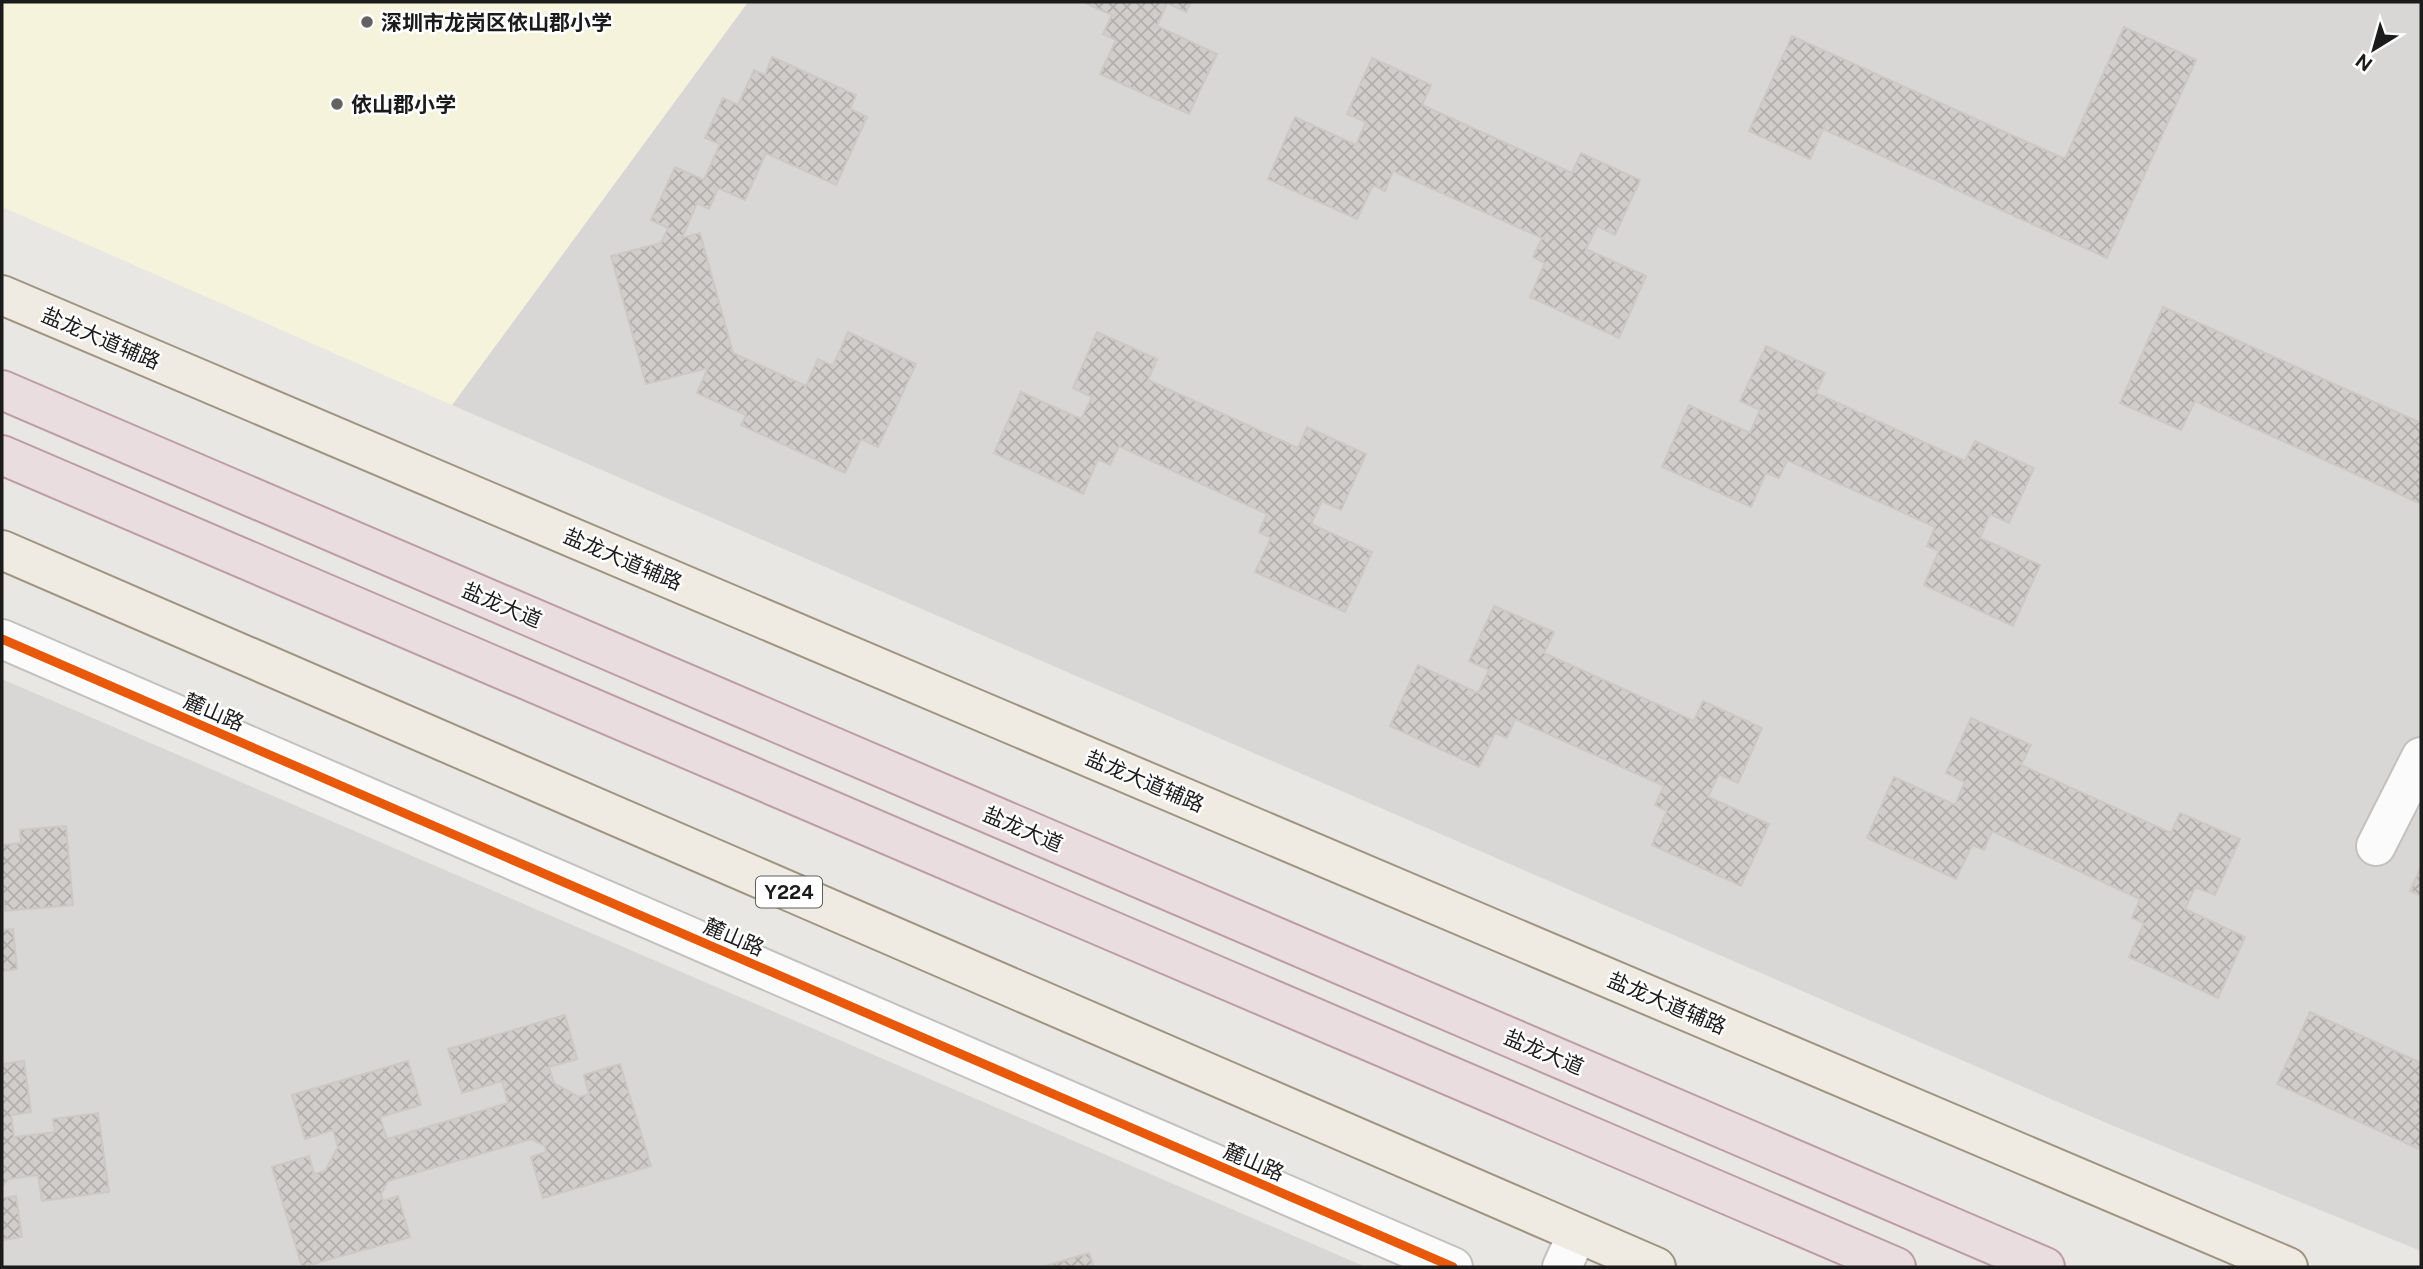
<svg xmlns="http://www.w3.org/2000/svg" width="2423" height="1269" font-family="'Public Sans','Noto Sans SC',sans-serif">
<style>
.residential{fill:#d8d7d5}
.education{fill:#f5f3dc}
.building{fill:url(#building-cross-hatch);stroke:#ccc9c5;stroke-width:2}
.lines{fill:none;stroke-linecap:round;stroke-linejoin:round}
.minor-casing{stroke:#c2c1bf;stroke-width:42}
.major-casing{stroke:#9f9480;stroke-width:42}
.highway-casing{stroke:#be9ca6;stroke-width:42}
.minor{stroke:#fcfbfb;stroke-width:38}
.major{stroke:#efeae2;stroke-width:38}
.highway{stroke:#e9dddf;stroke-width:38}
.cycleway-casing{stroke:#fff;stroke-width:13}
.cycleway{stroke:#e8590c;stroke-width:9}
.poi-dot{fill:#636261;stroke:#fff;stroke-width:2.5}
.labels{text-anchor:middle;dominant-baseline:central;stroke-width:5;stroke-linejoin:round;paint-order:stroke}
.shield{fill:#fff;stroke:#5f5f5f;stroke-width:2}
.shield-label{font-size:19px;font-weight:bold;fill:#1b1b1b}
.poi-label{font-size:21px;font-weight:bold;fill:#1b1b1b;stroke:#fff;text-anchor:start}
.street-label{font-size:21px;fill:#1b1b1b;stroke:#fff}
</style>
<defs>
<pattern id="building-cross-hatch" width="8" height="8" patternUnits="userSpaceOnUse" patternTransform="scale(1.75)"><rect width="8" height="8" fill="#d0cdca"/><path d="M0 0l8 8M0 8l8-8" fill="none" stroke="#b2afad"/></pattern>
</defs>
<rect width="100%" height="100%" fill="#e9e7e3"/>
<!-- residential -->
<path class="residential" d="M748,2H2421V1251L2111,1125L452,405Z
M2,679L1366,1267H2Z"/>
<!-- education -->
<path class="education" d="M2,2H748L452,405L2,207Z"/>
<!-- building -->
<path class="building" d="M1083,2H1191L1186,12L1167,3L1157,26L1217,54L1189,114L1100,74L1116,40L1103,34L1112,15Z
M2124,27L2196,60L2107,258L1823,129L1810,159L1749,131L1792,36L2065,159Z
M772,57L856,95L850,109L867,117L836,185L766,153L745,200L718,188L709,209L697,203L682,238L700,233L733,353L806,386L818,359L833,366L848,332L916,364L878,447L861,439L845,473L741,425L746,415L697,393L708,368L646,384L611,256L661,243L668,228L651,220L675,167L704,180L720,144L705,138L723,98L738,105L754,70L765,75Z
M1372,58L1431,85L1422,105L1572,173L1581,153L1640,180L1615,235L1597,226L1586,249L1646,276L1619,338L1530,297L1545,263L1533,257L1542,238L1393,171L1385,191L1373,185L1357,219L1268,179L1295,117L1356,145L1366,122L1347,114Z
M2163,307L2421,423V504L2195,401L2181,430L2120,403Z
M1097,332L1157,359L1148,380L1298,448L1307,427L1366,454L1341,510L1322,501L1311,524L1372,552L1345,612L1255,572L1271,538L1259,532L1267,514L1119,446L1110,465L1098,459L1083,494L994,453L1021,392L1081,419L1092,397L1073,388Z
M1766,346L1825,373L1816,393L1965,461L1975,441L2034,468L2009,523L1990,514L1980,538L2040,565L2013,626L1924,585L1939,551L1927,546L1935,527L1787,460L1779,478L1766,473L1751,507L1662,467L1689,405L1750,433L1760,410L1740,401Z
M1494,606L1554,632L1544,653L1694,721L1703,701L1762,728L1738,783L1719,774L1708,797L1769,824L1741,886L1652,845L1667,811L1655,805L1664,786L1515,719L1507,738L1495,733L1479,767L1390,726L1418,665L1478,693L1489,670L1469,661Z
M1971,718L2031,745L2021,765L2171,833L2180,813L2240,839L2215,895L2195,887L2185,909L2245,937L2218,998L2129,957L2144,923L2132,918L2140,899L1992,831L1984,850L1972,845L1956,879L1867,838L1894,777L1955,805L1965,782L1946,773Z
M66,826L73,905L5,911L2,886V845L21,843L20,830Z
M2421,867V896L2410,891Z
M13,929L17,969L2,971V930Z
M2310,1012L2421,1063V1150L2277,1084Z
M565,1015L577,1059L549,1067L554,1083L579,1097L589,1094L584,1075L620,1064L651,1166L543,1198L531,1157L546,1152L545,1146L531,1139L388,1181L381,1194L383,1201L398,1196L410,1237L302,1267L272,1167L309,1156L314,1174L325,1171L338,1147L333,1130L305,1139L292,1095L408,1061L421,1105L380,1117L387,1139L508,1103L502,1081L462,1093L448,1049Z
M24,1061L31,1112L11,1115L14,1137L55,1132L53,1119L98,1113L109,1192L42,1201L38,1175L8,1179L2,1187V1064Z
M16,1196L22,1237L2,1240V1198Z
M1089,1253L1094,1267H1042Z"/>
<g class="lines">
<defs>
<path id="minor" d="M2,639L1453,1267
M2376,846L2421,757
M1562,1267L1577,1234"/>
<path id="major" d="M2,295L2288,1267
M2,550L1656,1267"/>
<path id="highway" d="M2,390L2045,1267
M2,455L1896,1267"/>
</defs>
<!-- minor casing -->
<use href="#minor" class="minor-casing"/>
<!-- major casing -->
<use href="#major" class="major-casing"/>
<!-- highway casing -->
<use href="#highway" class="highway-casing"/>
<!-- minor -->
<use href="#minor" class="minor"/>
<!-- major -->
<use href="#major" class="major"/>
<!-- highway -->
<use href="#highway" class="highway"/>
<defs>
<path id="cycleway" d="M2,639L1453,1267"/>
</defs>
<!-- cycleway casing -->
<use href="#cycleway" class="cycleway-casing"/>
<!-- cycleway -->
<use href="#cycleway" class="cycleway"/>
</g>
<!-- markers -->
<g class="poi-dot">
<circle cx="367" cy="22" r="7"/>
<circle cx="337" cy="104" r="7"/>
</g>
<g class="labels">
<!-- shield labels -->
<rect class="shield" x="756" y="876.5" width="66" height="31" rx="5"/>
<g class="shield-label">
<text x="789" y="892">Y224</text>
</g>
<!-- poi labels -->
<g class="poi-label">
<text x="381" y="22">深圳市龙岗区依山郡小学</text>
<text x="351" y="104">依山郡小学</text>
</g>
<!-- street labels -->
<g class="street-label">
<text transform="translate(101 338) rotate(23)">盐龙大道辅路</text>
<text transform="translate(623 559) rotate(23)">盐龙大道辅路</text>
<text transform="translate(502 605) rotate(23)">盐龙大道</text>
<text transform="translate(214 712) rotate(23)">麓山路</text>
<text transform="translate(1145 781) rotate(23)">盐龙大道辅路</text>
<text transform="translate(1023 829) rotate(23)">盐龙大道</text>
<text transform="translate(734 937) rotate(23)">麓山路</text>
<text transform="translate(1667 1003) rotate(23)">盐龙大道辅路</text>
<text transform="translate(1544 1052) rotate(23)">盐龙大道</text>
<text transform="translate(1254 1162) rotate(23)">麓山路</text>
</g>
</g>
<!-- border -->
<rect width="2423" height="1269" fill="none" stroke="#1b1b1b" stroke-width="7"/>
<!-- north arrow -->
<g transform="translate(2374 49) rotate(217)" stroke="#ffffff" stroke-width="5" paint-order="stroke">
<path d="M0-5L12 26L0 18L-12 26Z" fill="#1b1b1b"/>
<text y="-10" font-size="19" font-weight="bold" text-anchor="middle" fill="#1b1b1b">N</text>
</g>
</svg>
